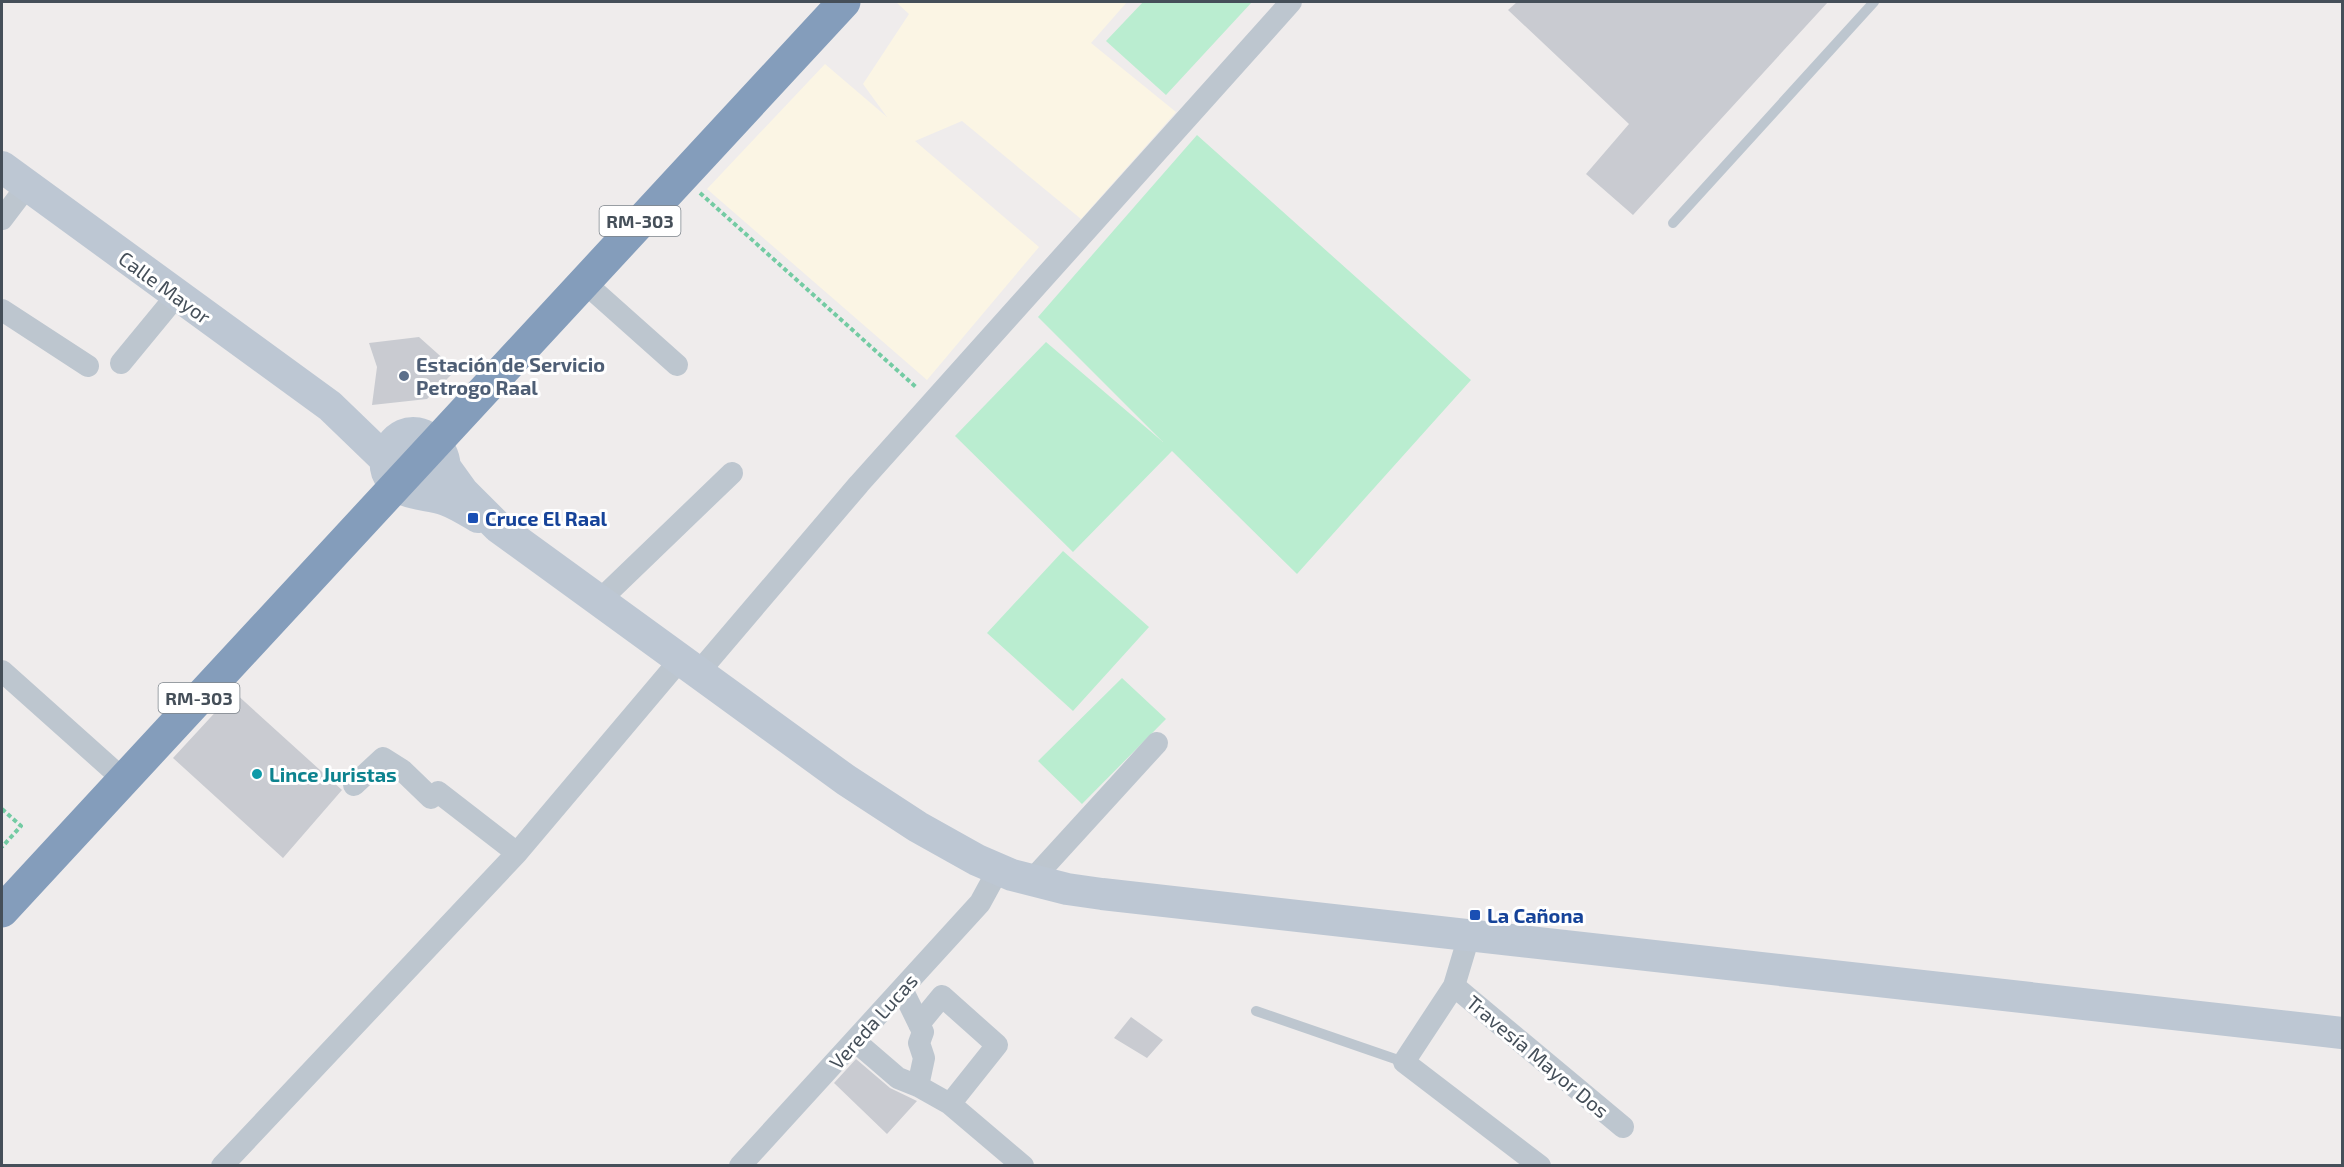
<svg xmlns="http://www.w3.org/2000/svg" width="2344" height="1167" font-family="'Exo 2',sans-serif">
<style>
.commercial{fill:#fbf5e4}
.green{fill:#baedd0}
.building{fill:#c9cbd1}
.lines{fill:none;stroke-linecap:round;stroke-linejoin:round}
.path{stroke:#73cba3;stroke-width:4;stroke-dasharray:4.5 3;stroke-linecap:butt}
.lane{stroke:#bdc6cf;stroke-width:10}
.street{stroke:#bdc6cf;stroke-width:22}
.secondary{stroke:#bdc7d3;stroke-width:32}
.highway{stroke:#849dbb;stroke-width:33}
.service-dot{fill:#5c6f8a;stroke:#fff;stroke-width:2}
.transit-dot{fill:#1a4fb4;stroke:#fff;stroke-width:2}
.culture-dot{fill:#0f9aa8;stroke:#fff;stroke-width:2}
.labels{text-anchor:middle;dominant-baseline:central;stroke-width:6;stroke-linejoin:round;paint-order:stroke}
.shield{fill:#fff;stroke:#7d848b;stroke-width:1.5}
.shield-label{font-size:18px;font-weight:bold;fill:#454f59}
.street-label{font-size:20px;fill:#454f59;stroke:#fff}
.service-label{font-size:20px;font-weight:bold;fill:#4e5e75;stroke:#fff;text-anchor:start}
.transit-label{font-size:20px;font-weight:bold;fill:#164399;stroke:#fff;text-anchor:start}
.culture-label{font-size:20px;font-weight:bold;fill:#0d838f;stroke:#fff;text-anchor:start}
</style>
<rect width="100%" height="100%" fill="#efecec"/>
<!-- commercial -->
<path class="commercial" d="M896,2H1127L1091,43L1176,112L1081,219L962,121L915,141L1039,247L927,380L707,189L825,64L887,117L863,84L909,14Z"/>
<!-- green -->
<path class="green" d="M1143,2H1252L1166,95L1106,41Z
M1197,135L1471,380L1297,574L1172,451L1073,552L955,436L1046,342L1163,442L1038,317Z
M1063,551L1149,627L1073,711L987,633Z
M1122,678L1166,719L1082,804L1038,761Z"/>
<!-- building -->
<path class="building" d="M1517,2H1828L1633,215L1586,174L1629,124L1508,10Z
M419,337L456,370L427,399L372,405L377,367L369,343Z
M234,692L342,790L283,858L173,758Z
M1131,1017L1163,1040L1147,1058L1114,1038Z
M856,1059L890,1088L917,1101L887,1134L834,1083Z"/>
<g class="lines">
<!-- path -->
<path class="path" d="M700,193L917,388
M2,809L21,826L2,847"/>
<!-- lane -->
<path class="lane" d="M1673,223L1874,2
M1256,1011L1404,1062"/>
<!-- street -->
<path class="street" d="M2,219L27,186
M585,283L677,365
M2,310L88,366
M121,363L177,295
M600,600L732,473
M2,671L124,780
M698,673L859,484L1291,2
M354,785L383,758L402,770L431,798L438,792L517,853
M1031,881L1157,743
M1469,936L1454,986L1404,1062L1540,1166
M1454,986L1623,1127
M902,989L923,1032L919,1043L924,1058L918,1086
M919,1024L942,996L997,1045L950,1104
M855,1041L898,1078L918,1086L950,1104L1023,1166
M222,1166L517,853L680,660
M740,1166L980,903L998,870"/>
<!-- secondary -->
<path class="secondary" d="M2,167L330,406L386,460
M445,467L463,492L498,527L846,780L918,827L977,860L1012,875L1067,889L1102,894L2342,1033
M416,493C479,482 423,402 391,446C386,453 384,463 387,472C396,497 425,492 446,500C457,504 468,511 478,517"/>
<!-- highway -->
<path class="highway" d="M2,911L844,2"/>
</g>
<!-- markers -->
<circle class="service-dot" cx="404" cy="376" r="6"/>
<g class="transit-dot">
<rect x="467" y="512" width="12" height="12" rx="3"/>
<rect x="1469" y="909" width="12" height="12" rx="3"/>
</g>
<circle class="culture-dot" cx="257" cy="774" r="6"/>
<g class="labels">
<!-- shield labels -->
<g class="shield">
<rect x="599.5" y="206" width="81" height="30" rx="4.5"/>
<rect x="158.5" y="683" width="81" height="30" rx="4.5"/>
</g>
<g class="shield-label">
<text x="640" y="221">RM-303</text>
<text x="199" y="698">RM-303</text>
</g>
<!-- street labels -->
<g class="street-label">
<text transform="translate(165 287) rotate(36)">Calle Mayor</text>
<text transform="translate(873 1021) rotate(-48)">Vereda Lucas</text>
<text transform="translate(1538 1056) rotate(40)">Travesía Mayor Dos</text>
</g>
<!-- service labels -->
<g class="service-label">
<text x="416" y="364">Estación de Servicio<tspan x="416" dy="23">Petrogo Raal</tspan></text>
</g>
<!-- transit labels -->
<g class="transit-label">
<text x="485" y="518">Cruce El Raal</text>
<text x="1487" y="915">La Cañona</text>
</g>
<!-- culture labels -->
<g class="culture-label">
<text x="269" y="774">Lince Juristas</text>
</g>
</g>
<!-- border -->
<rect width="2344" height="1167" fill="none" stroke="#454f59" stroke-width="6"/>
</svg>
